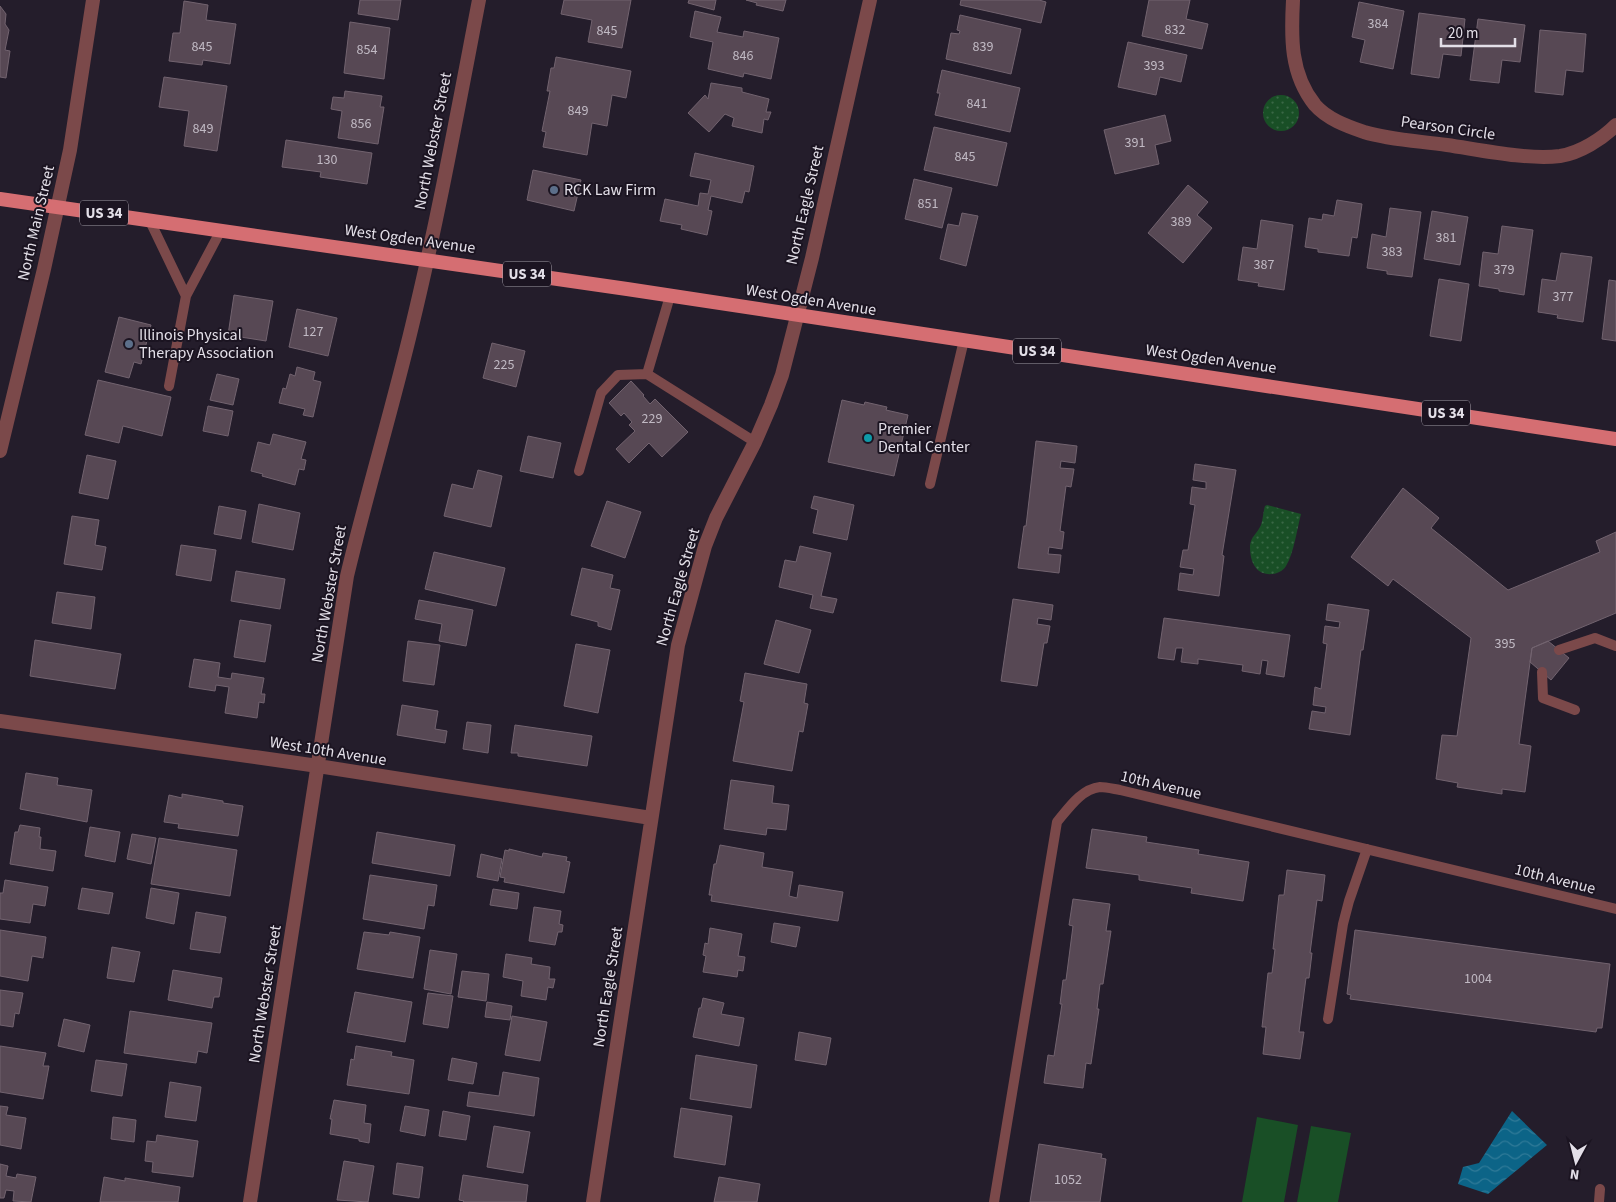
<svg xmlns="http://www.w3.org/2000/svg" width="1616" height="1202" font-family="'Source Sans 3',sans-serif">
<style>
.grass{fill:url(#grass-dots)}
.garden{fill:#194f26}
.water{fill:url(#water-waves)}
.building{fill:#574854;stroke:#72636f}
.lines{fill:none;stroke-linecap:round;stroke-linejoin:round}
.service{stroke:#7b494a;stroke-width:10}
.minor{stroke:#7b494a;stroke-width:14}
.primary{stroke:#d56e72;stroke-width:14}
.service-dot{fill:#5c6f8a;stroke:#1b1421;stroke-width:2}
.culture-dot{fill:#0f9aa8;stroke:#1b1421;stroke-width:2}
.labels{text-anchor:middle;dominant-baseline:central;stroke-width:4;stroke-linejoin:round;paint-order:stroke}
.number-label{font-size:14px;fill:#c0b9c3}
.shield{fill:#1b1421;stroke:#a7a2ac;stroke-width:1}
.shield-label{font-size:15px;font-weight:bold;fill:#e3dfe8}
.street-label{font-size:16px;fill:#e3dfe8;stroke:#1b1421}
.poi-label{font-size:16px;fill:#e3dfe8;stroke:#1b1421;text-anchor:start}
</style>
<defs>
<pattern id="grass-dots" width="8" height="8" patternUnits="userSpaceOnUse" patternTransform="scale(1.25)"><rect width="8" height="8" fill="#194f26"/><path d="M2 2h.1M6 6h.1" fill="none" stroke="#3a6846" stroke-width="1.8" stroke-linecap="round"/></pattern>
<pattern id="water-waves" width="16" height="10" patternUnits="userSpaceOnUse" patternTransform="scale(1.25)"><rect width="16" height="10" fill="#0c6487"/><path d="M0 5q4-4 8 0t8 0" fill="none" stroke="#2f7a98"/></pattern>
</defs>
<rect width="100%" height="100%" fill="#241d2b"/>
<!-- grass -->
<path class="grass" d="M1263 113a18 18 0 1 1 36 0a18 18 0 1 1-36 0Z
M1267,505L1301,514C1297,529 1294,553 1286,566C1280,576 1263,577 1256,568C1251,562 1250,553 1250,546C1251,536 1257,534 1261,525C1263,520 1263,512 1265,506Z"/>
<!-- garden -->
<path class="garden" d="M1257,1117L1298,1125L1284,1202H1242Z
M1311,1126L1351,1133L1338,1202H1297Z"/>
<!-- water -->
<path class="water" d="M1512,1111L1547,1145L1488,1194L1458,1184L1463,1167L1479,1163Z"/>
<!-- building -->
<path class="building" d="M360,0H401L398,20L358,14Z
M564,0H631L622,48L588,42L592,20L561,14Z
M689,0H716L714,10L688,3Z
M746,0H786L783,11L756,5L757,3Z
M961,0H1039L1046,2L1041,23L960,5Z
M1149,0H1190L1186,19L1208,24L1202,49L1142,36Z
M184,1L208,5L206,20L236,24L230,64L203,60L202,65L169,61L173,33H180Z
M1359,2L1404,11L1393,69L1360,62L1365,40L1352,37Z
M0,6L6,14L5,24L9,30L5,50L10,51L6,78L0,77Z
M695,11L721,17L717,32L743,37L744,31L779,38L771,79L744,73L743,77L708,69L713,42L690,37Z
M1419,13L1465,19L1461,56L1443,54L1439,78L1411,74Z
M960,15L1021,29L1011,74L946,59L951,33L959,34L960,31L957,30Z
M1478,19L1525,25L1520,62L1502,60L1499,83L1470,80Z
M350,22L390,28L384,79L344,73Z
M1540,30L1586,34L1583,72L1566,70L1563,95L1535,92Z
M1128,42L1187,55L1181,82L1160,77L1156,95L1118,87Z
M556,57L631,71L626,98L612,95L607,126L592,123L587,155L543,147L546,132L542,131L550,91H547L551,68H554Z
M942,70L1020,88L1010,132L935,115L940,93H937Z
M164,77L227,86L217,151L184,146L189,111L159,107Z
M711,83L742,88V92L769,99L766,112H771L768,120L764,119L762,133L732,126L734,118L725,114L709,132L688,113L705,95L708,99Z
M345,91L382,96L380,107H384L378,144L338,138L342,111L331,109L333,97L344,98Z
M1165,115L1171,141L1155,145L1159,164L1115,174L1104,130Z
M934,127L1007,143L997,186L924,170Z
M286,140L372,153L367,184L320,177L321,172L282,167Z
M695,153L754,166L749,192L745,191L742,203L711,196L708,210L712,211L707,235L681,229L682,225L660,221L665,199L698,206L700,193L708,194L711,180L690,176Z
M533,170L581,180L574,211L527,200Z
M914,179L952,188L942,228L905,219Z
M1188,185L1208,202L1197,215L1212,228L1183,263L1148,233Z
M1337,200L1362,204L1357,238L1352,237L1349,256L1318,252V249L1305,247L1309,218L1322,220L1323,214L1334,216Z
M1390,208L1421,212L1412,277L1387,274V271L1367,268L1372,234L1386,237Z
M1432,211L1468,217L1460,265L1424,259Z
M962,213L978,216L966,266L940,259L948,224L959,226Z
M1261,220L1293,225L1284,290L1258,286L1259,283L1238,280L1243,247L1257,249Z
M1502,226L1533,230L1524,295L1499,291V289L1479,286L1483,252L1498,254Z
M1561,253L1592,257L1583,322L1557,318L1558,315L1538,312L1542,279L1556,281Z
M1439,279L1469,284L1461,341L1430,336Z
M1609,280L1616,281V341L1602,339Z
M234,295L273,301L266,341L228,335Z
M297,309L337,318L328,356L289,347Z
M119,317L151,325L141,364L134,362L129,378L105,372Z
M492,343L525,351L516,387L483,378Z
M297,367L315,372L313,380L321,382L313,417L303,415L305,409L279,403L283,388L286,389L290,374L295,376Z
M217,374L239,379L233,405L210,400Z
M98,380L171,397L162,436L123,426L119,443L85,435Z
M631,381L644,395L643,396L650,404L655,399L688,432L662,457L649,443L629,463L616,449L635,431L629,425L632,422L624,413L621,416L609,403Z
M842,400L864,405L865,402L887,407L886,410L908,415L894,476L828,462Z
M208,406L233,411L228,436L203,431Z
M273,434L306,442L301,459L306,460L304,470L299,469L295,485L262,476L263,474L251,471L258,442L270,445Z
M528,436L561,443L553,478L520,471Z
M1036,441L1077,446L1075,463L1061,461L1060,468L1074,469L1071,487L1066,486L1060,531L1064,532L1062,549L1049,547L1048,554L1061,555L1059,573L1018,568L1024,526H1026Z
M87,455L116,461L108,499L79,493Z
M1195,464L1236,470L1222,555L1224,556L1219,596L1178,590L1180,573L1193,575L1194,569L1180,567L1183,550H1188L1195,505L1190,504L1192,487L1206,489V482L1193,480Z
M478,470L502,476L491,527L444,516L452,484L473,489Z
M1403,488L1439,518L1431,528L1508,590L1600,552L1596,541L1616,532V613L1532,648L1519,744L1531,746L1525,792L1502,789V794L1457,787L1458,783L1436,779L1442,735L1457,736L1471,638L1393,579L1388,586L1351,557Z
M814,496L854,505L847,540L813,533L818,510L811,508Z
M607,501L641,512L625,558L591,546Z
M259,504L300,513L293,550L252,542Z
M219,506L246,511L241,539L214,534Z
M72,516L99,520L95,545L106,547L102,570L64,564Z
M181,545L216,550L211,581L176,575Z
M800,546L831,553L821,596L837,599L833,613L810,608L813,595L779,587L785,560L796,562Z
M434,552L505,568L496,606L425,589Z
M582,568L613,575L610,588L620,590L611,630L598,626V622L571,615Z
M236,571L285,579L280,609L231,601Z
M57,592L95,597L91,629L52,623Z
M1013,599L1053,605L1051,620L1038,618L1037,624L1050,626L1047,643H1044L1037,686L1001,681Z
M419,600L473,610L466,646L439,641L442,624L415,619Z
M1328,604L1369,610L1363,650H1361L1350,735L1309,729L1312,711L1325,713L1326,707L1313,705L1315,687L1321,689L1327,644L1323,643L1325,626L1339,628L1340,622L1326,620Z
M1164,618L1290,635L1284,677L1266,674L1268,661L1262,660L1260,674L1242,671L1243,665L1198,659V664L1181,662L1183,648H1176L1174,660L1158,658Z
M240,620L271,625L265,662L234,657Z
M776,620L811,630L799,673L764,664Z
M35,640L121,654L115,689L30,676Z
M408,641L440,645L434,685L403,681Z
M1548,641L1569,658L1551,680L1530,662L1532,648Z
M576,644L610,650L598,713L564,706Z
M194,659L220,663L218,677L231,679L232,673L264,678L261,694H265L264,703L259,702L257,718L225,713L229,687L216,685L215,691L189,687Z
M745,673L807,684L804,703L808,704L803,732L799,731L792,771L733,761L744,702L740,701Z
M402,705L438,711L435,729L447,731L445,743L397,735Z
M467,722L491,725L488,753L463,749Z
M515,725L592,736L587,766L518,756V753H511Z
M26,773L58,778L57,785L92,790L87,822L20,809Z
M731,780L774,786L772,803L789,805L786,830L767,828L766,835L724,829Z
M182,794L223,801V803L243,806L238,836L178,828L179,824L164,822L169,795L182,798Z
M20,825L40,828L39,837H41L40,849L56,851L53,871L10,864L15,832H18Z
M90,827L120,832L115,862L85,856Z
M1092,829L1147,837L1146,842L1199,850L1198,854L1249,862L1243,901L1191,893L1192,888L1139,880V875L1086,868Z
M377,832L455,845L450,876L372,863Z
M132,834L156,838L151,864L127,859Z
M159,838L237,850L230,896L151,884Z
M720,845L764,853L762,867L793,872L789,896L797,898L799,885L843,892L838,921L711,901L712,895H709L714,864H716Z
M509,849L542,857L543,853L567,857L566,861L570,862L564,893L504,882L505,878L500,877L505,850L509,851Z
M481,854L502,859L498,881L477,877Z
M1287,870L1325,875L1322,901L1317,900L1310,953H1312L1309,978H1306L1299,1032H1304L1300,1059L1263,1054L1266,1027H1262L1268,973H1272L1275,949H1273L1279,895H1284Z
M370,875L437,885L434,906L428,905L424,929L363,919Z
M5,880L48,887L45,906L33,904L30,923L0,919V893H3Z
M82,888L113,893L109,914L78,909Z
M151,888L179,893L174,924L146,918Z
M493,889L519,893L517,909L490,905Z
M1073,899L1110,904L1106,931H1111L1103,984H1100L1097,1009H1099L1091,1064L1086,1063L1083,1088L1044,1083L1048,1055L1054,1056L1062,1004H1060L1063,980H1066L1073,926L1069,925Z
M534,907L561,911L559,924L563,925L562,932H558L555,945L529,941Z
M196,912L226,917L220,953L190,949Z
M774,923L800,927L796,947L771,942Z
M710,928L742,934L738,956L745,957L743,971L738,970L737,977L703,972L706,956L703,955L705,943L708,944Z
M0,930L46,937L43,958L32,956L28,981L0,976Z
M1355,930L1610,964L1602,1028H1597L1596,1032L1350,999L1351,995L1347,994Z
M364,932L389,935L390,932L420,937L413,978L357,969Z
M112,947L140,952L134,982L107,978Z
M430,950L457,954L451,994L424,989Z
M506,954L532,958L531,964L550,967L549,979H555L553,988L548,987L546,1000L521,996L523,981L503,977Z
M173,970L222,978L219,997H214L212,1008L168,1000Z
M462,971L489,974L486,1001L458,997Z
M0,990L23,993L19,1014L15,1013L13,1027L0,1025Z
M355,992L412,1002L405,1042L347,1032Z
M428,993L453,996L448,1028L423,1024Z
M703,998L724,1003L721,1014L744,1018L739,1046L693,1037L699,1008H701Z
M487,1002L512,1006L510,1020L485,1017Z
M130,1011L212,1023L207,1053L198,1051L196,1063L124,1053Z
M512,1016L547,1022L540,1061L505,1055Z
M64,1019L90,1025L84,1052L58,1046Z
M799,1032L831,1038L826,1065L795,1060Z
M0,1046L46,1053L43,1066H49L43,1099L0,1092Z
M356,1046L392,1052L391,1056L414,1060L409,1094L347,1085L351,1059L354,1060Z
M696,1055L757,1065L751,1108L690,1099Z
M452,1058L477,1063L473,1084L448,1080Z
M96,1060L127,1064L122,1096L91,1091Z
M503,1072L539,1078L534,1116L467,1106L469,1092L499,1096Z
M170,1082L201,1087L196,1121L165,1117Z
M334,1100L366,1105L364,1123L371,1124L369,1143L359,1141V1139L330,1134L332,1119H330Z
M0,1106L8,1107L6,1115L26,1118L21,1149L0,1145Z
M405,1106L429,1110L425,1136L400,1131Z
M681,1108L732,1116L725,1165L674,1157Z
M443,1111L470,1116L466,1140L439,1136Z
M113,1117L136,1120L134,1142L111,1139Z
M494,1126L530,1132L523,1173L487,1167Z
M157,1135L198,1141L193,1177L152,1172L153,1162L145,1161L147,1141L156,1142Z
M1039,1144L1102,1154L1101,1158L1106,1159L1100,1202H1030Z
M344,1161L374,1166L368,1202L337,1200Z
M397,1163L423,1167L419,1198L393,1194Z
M0,1164L8,1166L6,1176L16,1178L17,1174L36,1177L31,1202L13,1201L14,1191L6,1190L4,1198H0Z
M463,1175L528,1185L526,1202H463L464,1201L459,1200Z
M104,1177L125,1181V1178L180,1187L178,1202H100Z
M719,1177L760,1184L757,1202H714Z"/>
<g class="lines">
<!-- service -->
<path class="service" d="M149,219L186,296
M670,296L647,374L755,442
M169,386L186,296L221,230
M579,471L601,393L618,375L647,374
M930,484L964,340
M1559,650L1595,638L1616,646
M1542,672L1543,698L1575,710
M1328,1019L1343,924L1349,901L1367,849
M994,1202L1057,822C1068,809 1081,789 1100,787C1106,787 1114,789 1120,790L1616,909
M1599,1202L1600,1189"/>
<!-- minor -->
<path class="minor" d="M1293,0C1291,37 1290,74 1315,105C1327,119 1347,126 1364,132C1390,140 1420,141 1447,145C1481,150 1527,160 1560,156C1580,153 1602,139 1616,125
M0,451L44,269L70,150L93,0
M0,721L318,766L651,818
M250,1202L347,576C367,492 392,410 412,326C438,219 458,109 479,0
M593,1202L678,645L705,546L716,518L755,442L771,405L782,375L812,258L870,0"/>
<!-- primary -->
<path class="primary" d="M0,199L627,289L1616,439"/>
</g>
<!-- markers -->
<g class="service-dot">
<circle cx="554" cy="190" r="5"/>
<circle cx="129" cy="344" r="5"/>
</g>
<circle class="culture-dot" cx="868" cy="438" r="5"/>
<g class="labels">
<!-- number labels -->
<g class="number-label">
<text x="1378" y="24">384</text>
<text x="1175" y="30">832</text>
<text x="607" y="31">845</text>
<text x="202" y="47">845</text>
<text x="983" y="47">839</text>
<text x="367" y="50">854</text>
<text x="743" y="56">846</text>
<text x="1154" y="66">393</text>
<text x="977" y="104">841</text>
<text x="578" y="111">849</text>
<text x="361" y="124">856</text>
<text x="203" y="129">849</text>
<text x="1135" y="143">391</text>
<text x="965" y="157">845</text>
<text x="327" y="160">130</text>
<text x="928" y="204">851</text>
<text x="1181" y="222">389</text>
<text x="1446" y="238">381</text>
<text x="1392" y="252">383</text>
<text x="1264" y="265">387</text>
<text x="1504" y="270">379</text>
<text x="1563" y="297">377</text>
<text x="313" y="332">127</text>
<text x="504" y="365">225</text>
<text x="652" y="419">229</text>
<text x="1505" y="644">395</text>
<text x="1478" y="979">1004</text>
<text x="1068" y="1180">1052</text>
</g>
<!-- shield labels -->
<g class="shield">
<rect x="80" y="200.5" width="48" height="25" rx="4"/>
<rect x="503" y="261.5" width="48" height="25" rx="4"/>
<rect x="1013" y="338.5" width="48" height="25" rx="4"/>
<rect x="1422" y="400.5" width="48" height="25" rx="4"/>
</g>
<g class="shield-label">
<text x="104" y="213">US 34</text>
<text x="527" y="274">US 34</text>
<text x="1037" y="351">US 34</text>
<text x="1446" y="413">US 34</text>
</g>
<!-- street labels -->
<g class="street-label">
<text transform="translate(1448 128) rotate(8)">Pearson Circle</text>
<text transform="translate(433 141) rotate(-79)">North Webster Street</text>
<text transform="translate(805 205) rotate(-77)">North Eagle Street</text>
<text transform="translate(36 223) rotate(-77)">North Main Street</text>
<text transform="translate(410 239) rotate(8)">West Ogden Avenue</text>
<text transform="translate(811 300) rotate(9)">West Ogden Avenue</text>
<text transform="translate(1211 359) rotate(8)">West Ogden Avenue</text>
<text transform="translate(678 587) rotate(-74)">North Eagle Street</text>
<text transform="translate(329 594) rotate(-80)">North Webster Street</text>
<text transform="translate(328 751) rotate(9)">West 10th Avenue</text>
<text transform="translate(1161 785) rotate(13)">10th Avenue</text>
<text transform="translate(1555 879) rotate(14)">10th Avenue</text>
<text transform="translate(608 987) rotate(-81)">North Eagle Street</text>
<text transform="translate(265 994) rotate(-81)">North Webster Street</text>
</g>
<!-- poi labels -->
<g class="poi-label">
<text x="564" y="190">RCK Law Firm</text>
<text x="139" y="335">Illinois Physical<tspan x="139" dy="18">Therapy Association</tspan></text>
<text x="878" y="429">Premier<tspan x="878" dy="18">Dental Center</tspan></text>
</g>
</g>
<!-- north arrow -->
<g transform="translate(1576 1162) rotate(187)" stroke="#1b1421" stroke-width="4" paint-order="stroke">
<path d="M0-4L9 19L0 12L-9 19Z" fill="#e3dfe8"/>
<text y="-8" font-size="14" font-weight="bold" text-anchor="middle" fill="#e3dfe8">N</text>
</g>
<!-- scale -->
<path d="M1441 38v8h74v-8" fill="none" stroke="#e3dfe8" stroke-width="2.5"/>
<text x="1448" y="38" font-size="15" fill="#e3dfe8" stroke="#1b1421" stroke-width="4" paint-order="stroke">20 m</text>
</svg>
